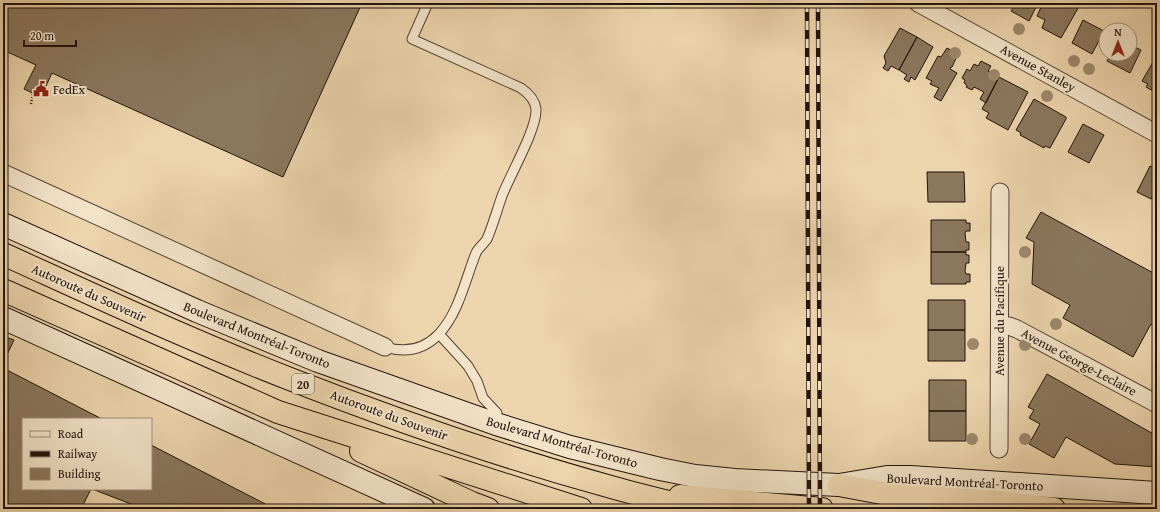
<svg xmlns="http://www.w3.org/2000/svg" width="1160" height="512" font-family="'Gentium Book Plus',serif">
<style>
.building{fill:#8b775e;stroke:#221209}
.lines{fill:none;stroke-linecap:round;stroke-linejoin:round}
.lane-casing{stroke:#544232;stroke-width:11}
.street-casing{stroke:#544232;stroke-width:19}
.secondary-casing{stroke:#221209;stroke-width:24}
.highway-casing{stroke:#221209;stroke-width:24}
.path{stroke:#221209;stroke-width:2.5;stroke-dasharray:1 2;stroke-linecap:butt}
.lane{stroke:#f3e3c9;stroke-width:9}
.street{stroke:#f3e3c9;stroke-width:17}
.secondary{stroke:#f3e3c9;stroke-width:22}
.highway{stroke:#ecd4ac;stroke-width:22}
.rail-casing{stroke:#221209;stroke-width:4.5}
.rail{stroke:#f3e3c9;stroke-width:3;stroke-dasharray:9;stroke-linecap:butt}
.tree{fill:#9d886c}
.labels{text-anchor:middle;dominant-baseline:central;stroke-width:4;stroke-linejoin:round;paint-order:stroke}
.shield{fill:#f3e3c9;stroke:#615143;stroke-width:1}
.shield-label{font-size:12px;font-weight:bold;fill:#221209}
.street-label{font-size:13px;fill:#221209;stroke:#f3e3c9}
.poi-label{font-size:13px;fill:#221209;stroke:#f3e3c9;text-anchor:start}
</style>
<rect width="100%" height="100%" fill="#ecd4ac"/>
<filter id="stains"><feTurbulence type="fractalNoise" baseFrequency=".005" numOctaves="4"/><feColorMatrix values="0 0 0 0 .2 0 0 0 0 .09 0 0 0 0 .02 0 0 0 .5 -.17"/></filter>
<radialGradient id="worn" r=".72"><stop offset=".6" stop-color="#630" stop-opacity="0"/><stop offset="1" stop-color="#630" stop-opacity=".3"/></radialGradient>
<!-- building -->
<path class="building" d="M3,3H362L283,177L52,73L41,97L24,89L36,65L3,50Z
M1016,3H1038L1029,21L1011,11Z
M1043,3H1081L1061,38L1042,28L1045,20L1037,16Z
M1083,20L1104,31L1092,54L1072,43Z
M900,28L917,37L899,70L891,66L888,71L883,68L886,63L884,56Z
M917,37L933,47L915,80L911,77L909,82L904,79L907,75L899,70Z
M1130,45L1141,50L1130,73L1107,61L1111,54H1130Z
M947,48L958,54L952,67H951L950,69L957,73L941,101L934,97L939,88L930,84L932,81L926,78L938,56L941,57Z
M1157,55V89L1155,92L1146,87L1148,84L1142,81Z
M981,61L991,66L988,71L999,77L986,103L980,99L984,92L974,87L972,90L966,87L967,85L964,83L965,80L962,78L967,69L970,71L974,64L978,66Z
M999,77L1028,92L1008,130L986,118L989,113L982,109Z
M1034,99L1066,117V119L1050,148L1045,146L1044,148L1020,135L1021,133L1016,130Z
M1083,124L1104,135L1089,163L1068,152Z
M1150,166L1157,169V187L1151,199L1137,192Z
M927,172H964L965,202H928Z
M1041,212L1157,275V328L1151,324L1133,357L1063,318L1070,305L1032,284L1034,242L1026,238Z
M931,220H966V223H970V231H966L965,233L966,242H969V250H966V252H931Z
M931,252H966V255H969V263H966L965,271L966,274H970V282H966V284H931Z
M928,300H965V330H928Z
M928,330H965V361H928Z
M3,336L14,340L3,363Z
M3,368L102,419H23V489H91L81,509H3Z
M1047,374L1157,436V467L1115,464L1066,437L1054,458L1029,444L1040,424L1029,418L1034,410L1028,407Z
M929,380H966V411H929Z
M929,411H966V441H929Z
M151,445L275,509H144L92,489H151Z"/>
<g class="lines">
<defs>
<path id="lane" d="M439,334L460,357L468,366L477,381L483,398L497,413L496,424
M385,347C405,353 423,350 438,335C459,313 465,280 476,253C478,248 484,244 487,239C493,225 497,210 502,196C510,175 537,129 536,109C535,99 528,93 521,88L412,39L428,3"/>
<path id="street" d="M918,3L1157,134
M3,173L385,347
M1000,325L1009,326L1017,329L1157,404
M999,449L1000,192"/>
<path id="secondary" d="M3,224L197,311L318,361L496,424L570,447L660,469L695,476L735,480L839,485L887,477H910L1157,493
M3,318L424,509"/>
<path id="highway" d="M3,254C98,297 192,341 290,379C395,420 502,457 611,487C639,495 669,502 697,509
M3,290L278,412L581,509
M361,451L472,503L488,509
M839,485L887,494L997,502L1054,509
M680,496L822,509"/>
</defs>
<!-- lane casing -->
<use href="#lane" class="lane-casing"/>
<!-- street casing -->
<use href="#street" class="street-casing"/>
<!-- secondary casing -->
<use href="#secondary" class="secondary-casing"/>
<!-- highway casing -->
<use href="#highway" class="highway-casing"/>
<!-- path -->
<path class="path" d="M31,104L33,93"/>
<!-- lane -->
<use href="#lane" class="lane"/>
<!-- street -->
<use href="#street" class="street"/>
<!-- secondary -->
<use href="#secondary" class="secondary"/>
<!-- highway -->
<use href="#highway" class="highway"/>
<defs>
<path id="rail" d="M807,3L809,509
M818,3L820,509"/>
</defs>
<!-- rail casing -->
<use href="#rail" class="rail-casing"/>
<!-- rail -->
<use href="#rail" class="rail"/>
</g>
<!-- trees -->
<g class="tree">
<circle cx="1019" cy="29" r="6"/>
<circle cx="955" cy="53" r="6"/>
<circle cx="1074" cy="61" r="6"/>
<circle cx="1089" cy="69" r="6"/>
<circle cx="994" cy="75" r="6"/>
<circle cx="1047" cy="96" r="6"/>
<circle cx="1025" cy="252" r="6"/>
<circle cx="1056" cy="324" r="6"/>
<circle cx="973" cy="344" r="6"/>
<circle cx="1025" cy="345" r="6"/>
<circle cx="972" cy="439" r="6"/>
<circle cx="1025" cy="439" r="6"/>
</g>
<!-- icons -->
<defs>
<symbol id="civic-bare" viewBox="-9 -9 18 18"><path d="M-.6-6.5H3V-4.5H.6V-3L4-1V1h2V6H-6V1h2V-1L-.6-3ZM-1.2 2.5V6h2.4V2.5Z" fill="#8f2418" stroke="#f3e3c9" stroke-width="2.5" paint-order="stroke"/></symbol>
</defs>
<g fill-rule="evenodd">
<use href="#civic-bare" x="30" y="78" width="22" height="22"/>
</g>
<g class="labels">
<!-- shield labels -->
<rect class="shield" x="292" y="374" width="22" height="20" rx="3"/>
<g class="shield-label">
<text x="303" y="384">20</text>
</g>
<!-- street labels -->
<g class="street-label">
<text transform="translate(1038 68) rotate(29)">Avenue Stanley</text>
<text transform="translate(89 293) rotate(24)">Autoroute du Souvenir</text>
<text transform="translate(999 321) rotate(-90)">Avenue du Pacifique</text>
<text transform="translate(257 335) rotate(22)">Boulevard Montréal-Toronto</text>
<text transform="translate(1079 362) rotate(28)">Avenue George-Leclaire</text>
<text transform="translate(389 415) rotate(20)">Autoroute du Souvenir</text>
<text transform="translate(562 442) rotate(16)">Boulevard Montréal-Toronto</text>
<text transform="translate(965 482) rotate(3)">Boulevard Montréal-Toronto</text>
</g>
<!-- poi labels -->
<g class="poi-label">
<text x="53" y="89">FedEx</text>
</g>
</g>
<!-- margin -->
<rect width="1160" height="512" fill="none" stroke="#ecd4ac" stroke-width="16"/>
<rect x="4" y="4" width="1152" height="504" fill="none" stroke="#221209" stroke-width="2"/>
<rect x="8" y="8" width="1144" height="496" fill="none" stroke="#221209"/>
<!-- legend -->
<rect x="22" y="418" width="130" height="72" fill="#f3e3c9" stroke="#9f8f7c"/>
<rect x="30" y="431" width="20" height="6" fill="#f3e3c9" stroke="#9f8f7c"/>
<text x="58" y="438" font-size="12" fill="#221209">Road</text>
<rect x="30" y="451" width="20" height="6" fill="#221209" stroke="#9f8f7c"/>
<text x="58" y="458" font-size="12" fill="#221209">Railway</text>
<rect x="30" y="468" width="20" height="12" fill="#8b775e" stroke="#9f8f7c"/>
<text x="58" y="478" font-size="12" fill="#221209">Building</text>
<!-- north arrow -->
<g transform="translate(1118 42)"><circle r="19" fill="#f3e3c9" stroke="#9f8f7c"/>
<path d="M0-3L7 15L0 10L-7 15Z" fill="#8f2418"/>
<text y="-6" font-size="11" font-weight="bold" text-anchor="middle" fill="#221209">N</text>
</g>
<!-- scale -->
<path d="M24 40v6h52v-6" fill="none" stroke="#221209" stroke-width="2"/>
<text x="30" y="40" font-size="12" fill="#221209" stroke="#f3e3c9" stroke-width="3" paint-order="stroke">20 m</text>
<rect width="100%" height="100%" filter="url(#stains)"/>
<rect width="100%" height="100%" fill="url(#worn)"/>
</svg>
